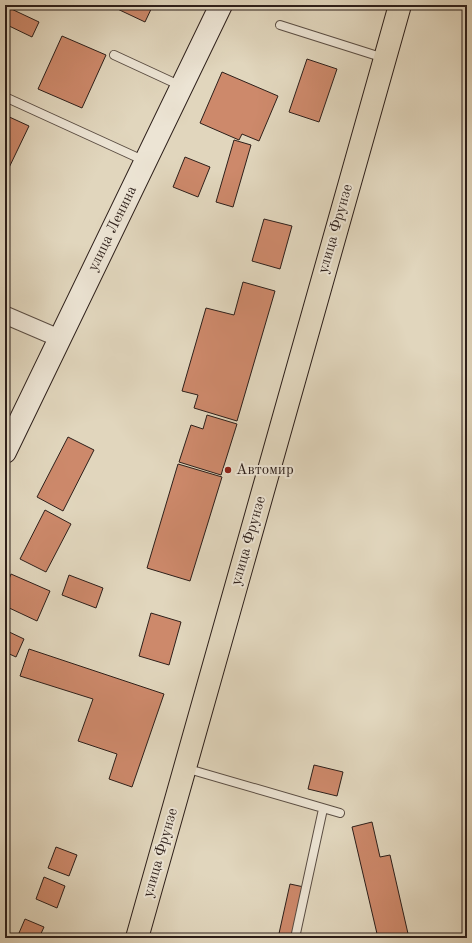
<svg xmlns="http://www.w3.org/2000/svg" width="472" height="943" font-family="'Old Standard TT',serif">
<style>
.building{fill:#cd896b;stroke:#2d1f1a}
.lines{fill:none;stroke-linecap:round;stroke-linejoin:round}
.lane-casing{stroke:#5a4d43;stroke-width:10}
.street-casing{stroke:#5a4d43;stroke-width:19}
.secondary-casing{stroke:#2d1f1a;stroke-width:24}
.primary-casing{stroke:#2d1f1a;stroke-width:24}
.lane{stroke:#ece4d4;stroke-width:8}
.street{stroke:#ece4d4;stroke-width:17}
.secondary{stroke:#ece4d4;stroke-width:22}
.primary{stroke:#e1d6bd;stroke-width:22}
.poi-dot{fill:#8f2418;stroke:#ece4d4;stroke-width:1.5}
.labels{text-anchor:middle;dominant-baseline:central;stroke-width:4;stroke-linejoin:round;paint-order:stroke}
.street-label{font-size:15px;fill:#2d1f1a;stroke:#ece4d4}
.poi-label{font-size:15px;fill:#2d1f1a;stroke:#ece4d4;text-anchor:start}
</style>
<rect width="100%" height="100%" fill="#e1d6bd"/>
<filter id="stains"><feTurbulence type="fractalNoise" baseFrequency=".005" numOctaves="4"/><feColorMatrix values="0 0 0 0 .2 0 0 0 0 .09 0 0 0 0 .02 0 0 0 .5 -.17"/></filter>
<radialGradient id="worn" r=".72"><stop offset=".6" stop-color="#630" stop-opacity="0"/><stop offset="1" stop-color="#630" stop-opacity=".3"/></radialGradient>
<!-- building -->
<path class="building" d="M109,5H153L145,22Z
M5,6L39,22L32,37L5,24Z
M62,36L106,55L82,108L38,89Z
M307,59L337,69L319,122L289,112Z
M222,72L278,96L259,141L242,134L239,140L200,123Z
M5,115L29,126L5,176Z
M234,140L251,145L233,207L216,202Z
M185,157L210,167L198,197L173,187Z
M264,219L292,226L280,269L252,261Z
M243,282L275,291L237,421L194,408L198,395L182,391L206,308L234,315Z
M207,415L237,424L221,475L179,462L191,425L203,429Z
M68,437L94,450L63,511L37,497Z
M178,464L222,477L190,581L147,568Z
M45,510L71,524L46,572L20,559Z
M11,574L50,591L37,621L5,606V589Z
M69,575L103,588L96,608L62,595Z
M151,613L181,622L169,665L139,656Z
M5,630L24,639L16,657L5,652Z
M29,649L164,694L132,787L109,779L117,754L78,741L93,699L20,676Z
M314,765L343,772L337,796L308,789Z
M372,822L380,857L390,855L409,938H378L352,827Z
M56,847L77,855L69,876L48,868Z
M44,877L65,886L57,908L36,899Z
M290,884L304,887L293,938H278Z
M25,919L44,927L39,938H29L19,933Z"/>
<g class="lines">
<defs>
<path id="lane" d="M280,25L384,58
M114,55L181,86
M5,97L145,161
M185,768L340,813
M295,938L323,809"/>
<path id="street" d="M5,315L61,339"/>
<path id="secondary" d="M5,452L221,5"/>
<path id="primary" d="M137,938L400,5"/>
</defs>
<!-- lane casing -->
<use href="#lane" class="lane-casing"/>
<!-- street casing -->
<use href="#street" class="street-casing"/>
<!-- secondary casing -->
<use href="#secondary" class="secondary-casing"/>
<!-- primary casing -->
<use href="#primary" class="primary-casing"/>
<!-- lane -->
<use href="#lane" class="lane"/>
<!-- street -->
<use href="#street" class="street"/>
<!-- secondary -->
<use href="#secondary" class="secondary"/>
<!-- primary -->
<use href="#primary" class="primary"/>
</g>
<!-- markers -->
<circle class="poi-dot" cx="228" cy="470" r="4"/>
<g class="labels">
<!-- street labels -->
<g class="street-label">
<text transform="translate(113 229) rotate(-64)">улица Ленина</text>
<text transform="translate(336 229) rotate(-74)">улица Фрунзе</text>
<text transform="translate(249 541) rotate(-74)">улица Фрунзе</text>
<text transform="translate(161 853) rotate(-74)">улица Фрунзе</text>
</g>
<!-- poi labels -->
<g class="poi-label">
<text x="236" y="470">Автомир</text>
</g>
</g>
<!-- margin -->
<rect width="472" height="943" fill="none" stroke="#e1d6bd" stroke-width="20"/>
<rect x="6" y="6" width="460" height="931" fill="none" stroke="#2d1f1a" stroke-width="2"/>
<rect x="10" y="10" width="452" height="923" fill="none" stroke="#2d1f1a"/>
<rect width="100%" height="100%" filter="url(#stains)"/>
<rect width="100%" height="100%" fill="url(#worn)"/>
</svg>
